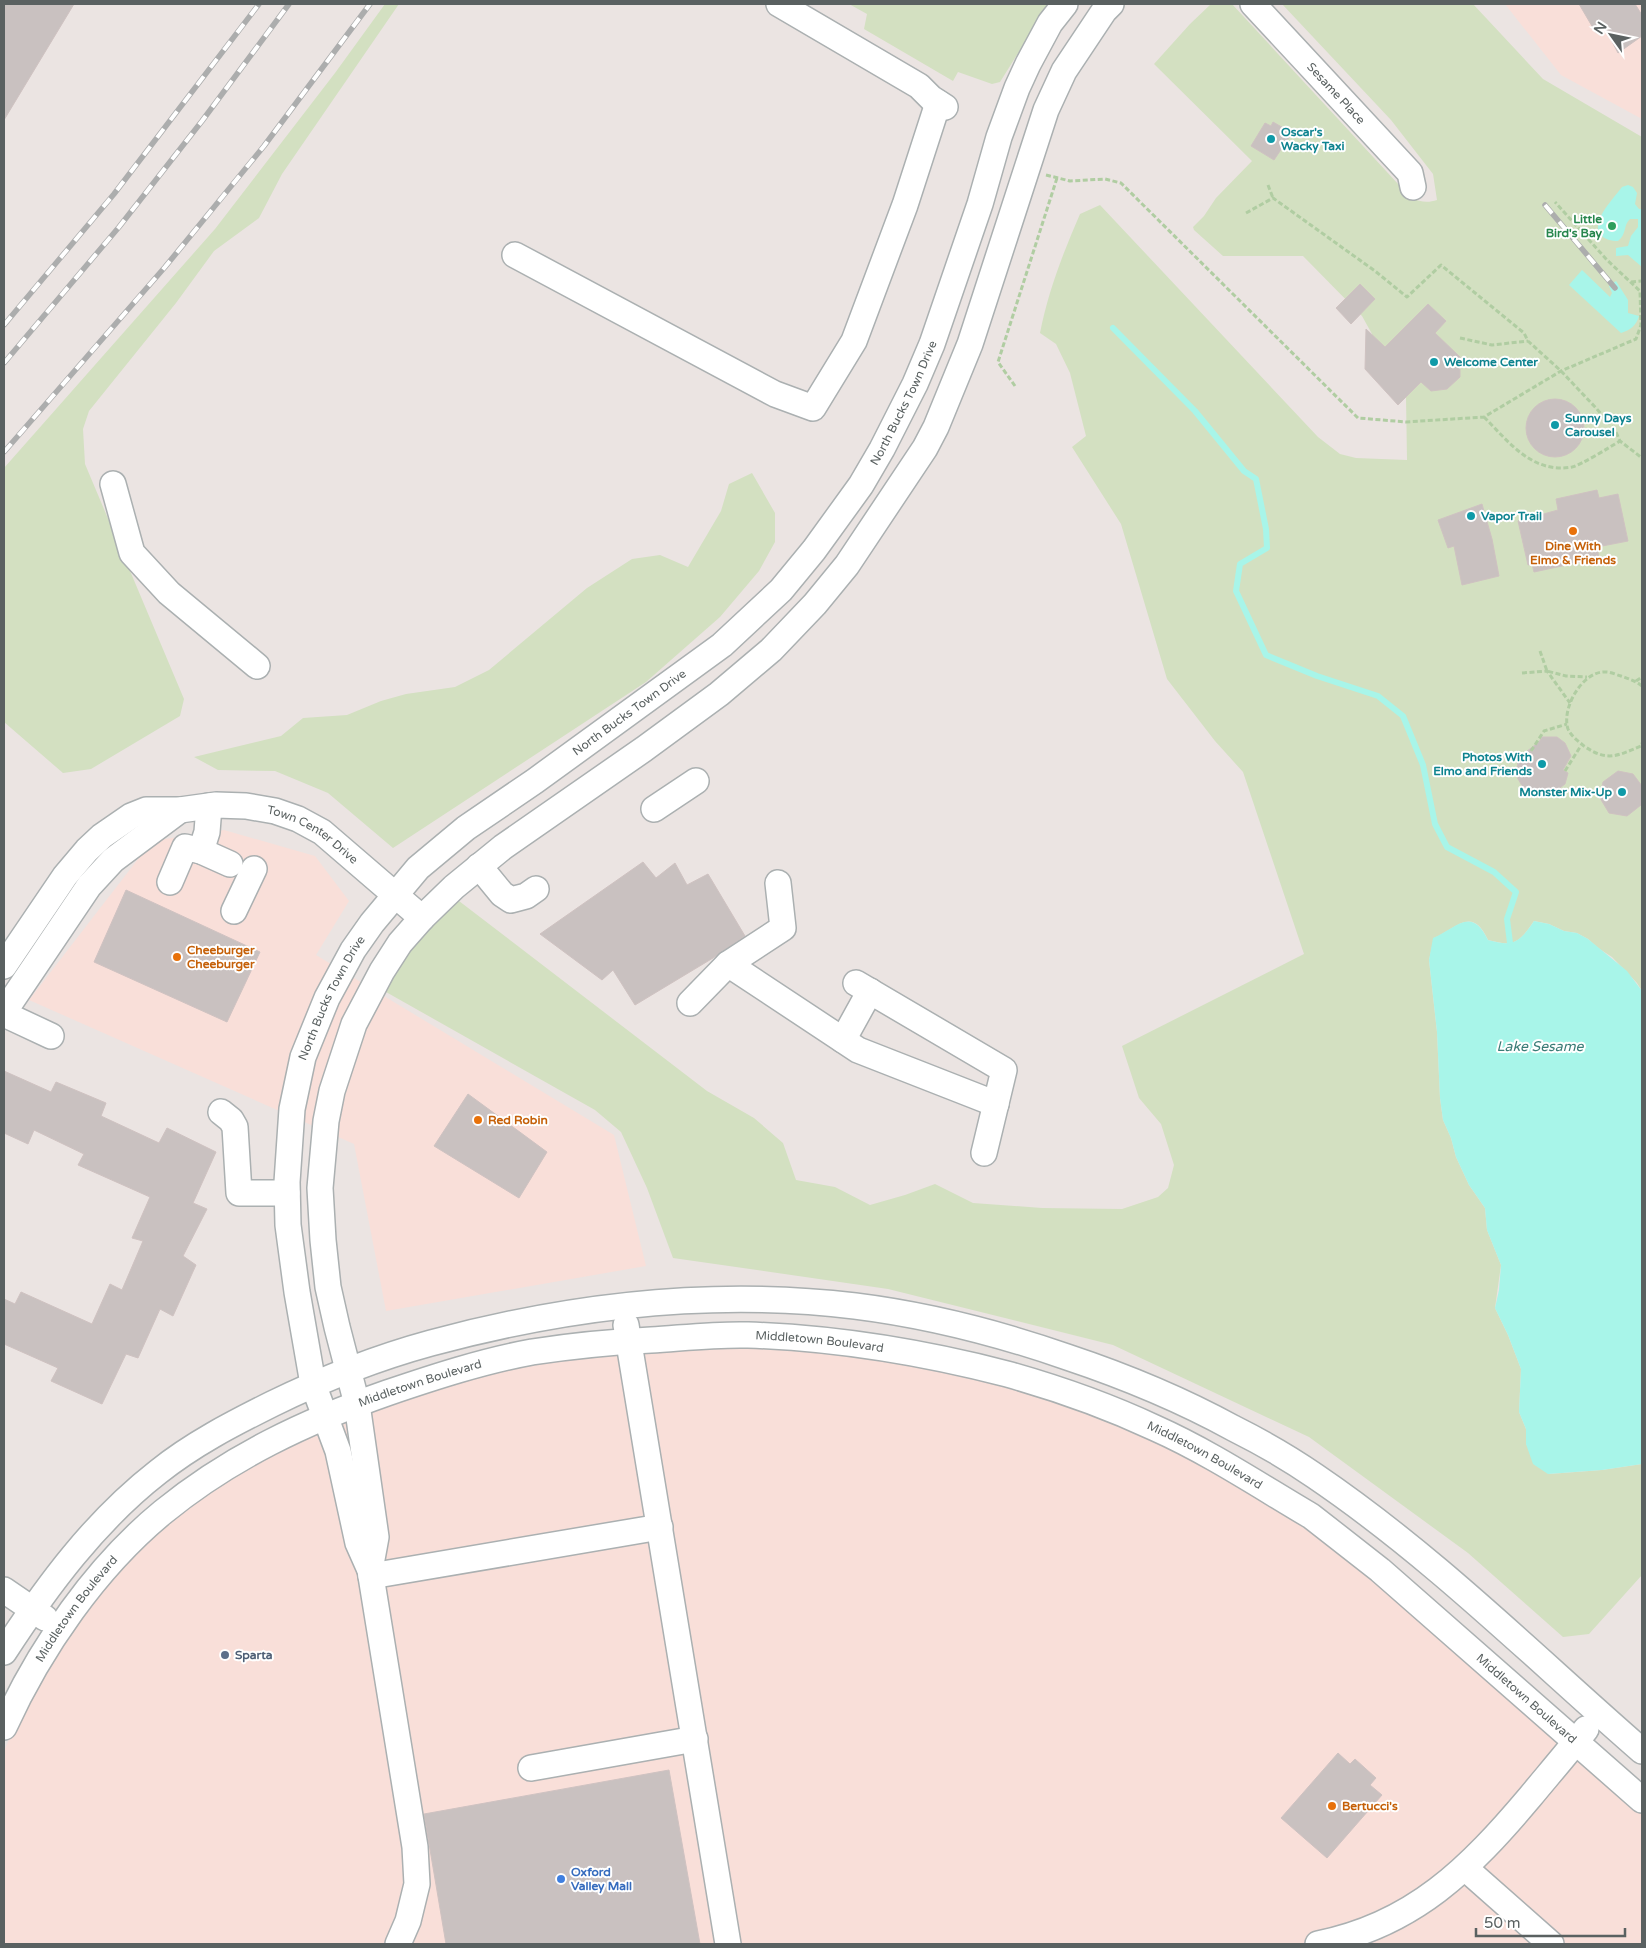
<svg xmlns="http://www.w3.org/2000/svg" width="1646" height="1948" font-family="'Varela Round',sans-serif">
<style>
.commercial{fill:#f9dfd9}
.green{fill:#d3e0c1}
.water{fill:#a8f5e9}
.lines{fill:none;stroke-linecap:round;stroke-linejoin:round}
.stream{stroke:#a8f5e9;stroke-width:6}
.building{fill:#c9c1c0;stroke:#cfc2c1}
.minor-casing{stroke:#abb0b1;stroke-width:28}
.path{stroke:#b0cda2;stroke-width:3;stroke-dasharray:5 2.5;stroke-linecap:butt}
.minor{stroke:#fff;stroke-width:25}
.rail-casing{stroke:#acadad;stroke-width:5.5}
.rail{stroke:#fff;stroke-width:4;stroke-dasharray:11;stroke-linecap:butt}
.culture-dot{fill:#0f9aa8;stroke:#fff;stroke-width:2}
.leisure-dot{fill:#2e9e5b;stroke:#fff;stroke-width:2}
.food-dot{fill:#e8710a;stroke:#fff;stroke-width:2}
.service-dot{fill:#5c6f8a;stroke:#fff;stroke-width:2}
.shop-dot{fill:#3f7fe0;stroke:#fff;stroke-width:2}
.labels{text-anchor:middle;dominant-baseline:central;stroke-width:4;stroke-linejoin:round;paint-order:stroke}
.street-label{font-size:12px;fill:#5a6161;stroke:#fff}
.culture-label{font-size:12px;font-weight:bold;fill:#0d838f;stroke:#fff;text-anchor:start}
.leisure-label{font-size:12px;font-weight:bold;fill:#27864d;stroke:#fff;text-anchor:end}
.food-label{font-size:12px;font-weight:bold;fill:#c56008;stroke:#fff;text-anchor:start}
.service-label{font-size:12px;font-weight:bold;fill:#4e5e75;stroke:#fff;text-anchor:start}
.shop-label{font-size:12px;font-weight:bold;fill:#366cbe;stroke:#fff;text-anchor:start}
.water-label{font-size:14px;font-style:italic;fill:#397c76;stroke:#fff}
</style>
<rect width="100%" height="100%" fill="#ebe4e2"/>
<!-- commercial -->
<path class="commercial" d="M1505,4H1642V119L1561,75Z
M224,830L315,856L349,901L316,955L614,1135L646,1266L386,1311L354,1144L29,1000L152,841Z
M665,1348H760L865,1354L960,1374L1031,1392L1143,1429L1236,1484L1321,1538L1408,1609L1642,1813V1944H4V1751L14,1728L67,1630L129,1556L185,1510L295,1438L392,1401L496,1369L580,1354Z"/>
<!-- green -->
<path class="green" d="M385,4H399L282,174L259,218L214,251L176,303L89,411L83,429L85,464L184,699L180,716L91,769L63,773L4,722V468L215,229L335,73Z
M849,4H1049L1000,82L992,84L958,72L953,81L864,29L867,14Z
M1211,4H1232L1411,198C1420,202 1428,203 1437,200L1433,174L1391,120L1282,4H1473L1543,79L1642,137V991L1637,983L1612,957L1598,948L1588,939L1577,933L1564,931L1549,924L1534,921C1519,943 1514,947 1488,940C1472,905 1456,929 1434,938L1429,960L1437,1032L1440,1098L1443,1120L1451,1138L1456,1157L1469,1185L1485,1208L1487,1230L1501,1265L1495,1308L1508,1335L1521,1369L1519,1412L1526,1429V1444L1549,1474L1602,1470L1642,1464V1575L1589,1634L1563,1637L1468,1553L1309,1437L1113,1345L888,1289L673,1258L647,1188L621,1132L595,1110L386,992L399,967L428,927L459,901L707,1091L754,1118L783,1143L796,1180L835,1187L870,1205L905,1195L935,1184L973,1203L1042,1208L1122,1209L1158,1197L1168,1188L1174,1165L1161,1124L1139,1098L1122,1046L1304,954L1243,772L1215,741L1167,679L1121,524L1072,447L1086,436L1070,373L1056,344L1040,333C1048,292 1063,253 1080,214L1100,205L1318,437L1340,454L1356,458L1407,460L1406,397L1366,341L1372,334L1362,316L1303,256H1223L1194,230L1193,227L1204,216L1216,198L1252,161L1154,64L1190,24Z
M752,473L775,513V542L759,571L720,617L646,682L393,848L328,793L275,771L218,770L194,757L281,736L303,718L347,715L381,701L406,694L455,687L489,670L587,588L632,559L660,555L688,567L721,511L729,484Z"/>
<!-- water -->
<path class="water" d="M1628,185L1633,187L1637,193L1635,204L1639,209H1642V267L1628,255L1616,256V248L1628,246L1631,236L1638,227V219H1630C1623,225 1627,234 1618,241C1611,241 1605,240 1600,234C1591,221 1614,198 1622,187Z
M1582,270L1610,297L1612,293L1609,286L1616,281L1628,300V313L1639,316C1636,326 1630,330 1621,333L1569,285Z
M1534,921L1549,924L1564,931L1577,933L1588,939L1627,971L1642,991V1464L1602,1470L1548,1474L1533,1464L1526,1444V1429L1519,1412L1521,1369L1508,1335L1495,1308L1499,1290L1501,1265L1487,1230L1485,1208L1469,1185L1456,1157L1451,1138L1443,1120L1440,1098L1437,1032L1429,960L1433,938C1456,929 1471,905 1488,940C1513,947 1519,943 1534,921Z"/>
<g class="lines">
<!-- stream -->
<path class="stream" d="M1113,328L1195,411L1244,471L1256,479L1266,529L1267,548L1240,564L1236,591L1266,655L1317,676L1378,696L1403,716L1423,765L1435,824L1447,847L1494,872L1516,892L1507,919L1510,943"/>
</g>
<!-- building -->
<path class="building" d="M4,4H74L4,120Z
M1579,4H1635L1642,15V36L1618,53L1605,28L1596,33Z
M1273,122L1292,133L1274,160L1251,146L1265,123L1271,126Z
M1360,284L1375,299L1351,324L1336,308Z
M1428,304L1446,321L1435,333L1460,357V377L1447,389L1431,391L1421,382L1398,405L1365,369L1366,329L1385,347Z
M1526 428a29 29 0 1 1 58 0a29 29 0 1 1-58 0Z
M1597,490L1599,498L1618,494L1628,541L1597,547L1599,558L1534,572L1532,564L1528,565L1518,521L1558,510L1556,499Z
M1482,504L1492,539L1499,576L1462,585L1454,546L1448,548L1438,520Z
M1542,737H1557L1565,743L1571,756L1563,770L1568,773L1565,784L1549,796L1532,795L1525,791L1517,777L1518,758L1539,742Z
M1618,771L1633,774L1642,786L1641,805L1627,816L1609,813L1600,798L1603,782Z
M643,862L656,878L675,863L687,885L708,874L745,936L713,958L635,1005L613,970L602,980L540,934Z
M126,890L260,952L227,1022L94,962Z
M4,1071L51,1092L56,1082L106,1103L101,1116L159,1143L167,1128L216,1152L193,1203L207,1209L183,1256L196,1265L173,1316L160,1309L138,1358L126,1354L102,1404L51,1381L58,1368L4,1344V1299L15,1304L21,1292L92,1324L110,1284L122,1290L143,1241L132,1238L150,1197L78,1165L84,1154L34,1130L28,1144L4,1133Z
M468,1094L547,1152L519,1198L434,1146Z
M1338,1753L1350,1764L1355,1759L1376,1778L1370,1785L1382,1795L1327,1858L1281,1818Z
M669,1770L700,1944H446L424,1814Z"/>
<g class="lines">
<defs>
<g id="minor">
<path d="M779,4L919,86L931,98L945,107"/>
<path id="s1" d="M1253,4L1410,173L1413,187"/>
<path d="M515,255L775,394L813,408L854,341L905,205L938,103"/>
<path d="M113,484L132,553L169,593L257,666"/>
<path d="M654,809L696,781"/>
<path d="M201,851L207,832L209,806"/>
<path d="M479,866L502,894L511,900L526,896L536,889"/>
<path d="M170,882L185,847L201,851L230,864"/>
<path d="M234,911L254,869"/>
<path d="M728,964L858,1050L996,1104"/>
<path id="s2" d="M4,966L65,876L87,850L102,836L131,816L146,810H180L216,805L246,806L275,811L298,819L322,832L422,918"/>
<path d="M856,983L1004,1070L984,1153"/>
<path d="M690,1003L728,964L783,928L778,883"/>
<path d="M4,1012L89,886L113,860L180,810"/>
<path d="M4,1014L51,1036"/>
<path d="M843,1040L870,991"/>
<path d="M221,1112L231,1120L235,1127L239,1193H287"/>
<path d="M626,1325L728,1944"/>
<path d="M370,1570L376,1537L357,1404L337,1327L328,1287L323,1240L320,1188L326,1121L332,1091L354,1024L382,971L400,943L422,918L454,887L503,847L644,749L719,694L771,650L815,604L847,565L925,448L936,427L970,344L1046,110L1064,71L1104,11L1111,4"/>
<path d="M371,1576L660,1527"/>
<path d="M4,1590L45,1618"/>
<path d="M4,1652C47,1586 95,1521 158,1472C193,1444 232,1424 272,1404C323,1379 376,1358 431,1343C568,1306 714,1289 855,1306C927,1315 998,1333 1067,1357C1124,1376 1180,1399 1233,1428C1261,1442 1289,1458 1315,1476C1433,1556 1535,1658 1642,1751"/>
<path id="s3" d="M4,1727C40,1648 96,1567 163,1512C230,1457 307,1421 387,1393C434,1377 483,1361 532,1352C571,1346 611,1342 651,1340C683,1338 716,1334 748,1335C836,1338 922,1352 1007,1374C1057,1388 1108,1406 1155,1428C1209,1452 1260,1486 1311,1516L1380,1570L1642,1800"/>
<path d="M531,1768L695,1739"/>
<path d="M1465,1868L1551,1944"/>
<path id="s4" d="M398,1944L408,1921L417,1884L415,1847L370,1570L358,1543L338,1451L313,1384L297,1292L288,1225L287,1182L292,1109L303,1057L327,998L353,950L372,923L418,868L466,828L535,781L722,645L781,590L814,550L861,485L882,449L915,384L932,344L980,204L999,137L1017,88L1028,64L1050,23L1065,4"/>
<path d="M1318,1944C1414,1925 1470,1868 1530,1797C1549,1774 1568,1752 1586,1729"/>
</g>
</defs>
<!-- minor casing -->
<use href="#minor" class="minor-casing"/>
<!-- path -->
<path class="path" d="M1046,175L1070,181L1105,179L1121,183L1358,418L1406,422L1484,417L1561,371L1636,339L1641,325L1640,291L1607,260L1555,202
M1268,185L1273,198
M1246,213L1273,198L1375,271L1407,297L1441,265L1524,333L1528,341L1561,371L1596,408L1615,430L1620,441L1642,458
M1631,282L1642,281
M1460,338L1492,345L1528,341
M1015,386L998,362L1057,178
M1484,417C1509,442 1532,474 1572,467C1581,465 1610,447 1620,441
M1540,651L1547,671L1566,676L1587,677
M1522,673L1547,671L1570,703
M1636,681L1642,677
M1642,686C1636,681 1629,679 1621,676C1617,675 1611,672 1606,672C1583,670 1561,708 1568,729C1571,736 1578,741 1584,746C1607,762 1617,756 1641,746L1642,743
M1531,751L1544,731L1567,724
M1565,771L1582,744"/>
<!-- minor -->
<use href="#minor" class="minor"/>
<defs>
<path id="rail" d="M1545,205L1615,288
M4,325L114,194L259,4
M4,363L119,227L202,121L289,4
M4,452L165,267L264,146L370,4"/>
</defs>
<!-- rail casing -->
<use href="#rail" class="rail-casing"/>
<!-- rail -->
<use href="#rail" class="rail"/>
</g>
<!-- markers -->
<g class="culture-dot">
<circle cx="1271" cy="139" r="5"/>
<circle cx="1434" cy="362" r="5"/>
<circle cx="1555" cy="425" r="5"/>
<circle cx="1471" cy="516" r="5"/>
<circle cx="1542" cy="764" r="5"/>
<circle cx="1622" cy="792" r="5"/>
</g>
<circle class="leisure-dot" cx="1612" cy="226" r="5"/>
<g class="food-dot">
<circle cx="1573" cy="531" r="5"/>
<circle cx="177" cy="957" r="5"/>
<circle cx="478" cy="1120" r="5"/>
<circle cx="1332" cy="1806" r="5"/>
</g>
<circle class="service-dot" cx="225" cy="1655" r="5"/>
<circle class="shop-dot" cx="561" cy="1879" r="5"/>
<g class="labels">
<!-- street labels -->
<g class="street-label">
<text stroke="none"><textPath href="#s1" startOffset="122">Sesame Place</textPath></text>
<text stroke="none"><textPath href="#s4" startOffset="1812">North Bucks Town Drive</textPath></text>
<text stroke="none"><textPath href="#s4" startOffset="1392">North Bucks Town Drive</textPath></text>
<text stroke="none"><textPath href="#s2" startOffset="389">Town Center Drive</textPath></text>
<text stroke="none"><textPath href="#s4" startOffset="972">North Bucks Town Drive</textPath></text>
<text stroke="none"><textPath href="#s3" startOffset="964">Middletown Boulevard</textPath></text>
<text stroke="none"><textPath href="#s3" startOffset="559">Middletown Boulevard</textPath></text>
<text stroke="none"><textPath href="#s3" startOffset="1369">Middletown Boulevard</textPath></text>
<text stroke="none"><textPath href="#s3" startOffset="139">Middletown Boulevard</textPath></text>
<text stroke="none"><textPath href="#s3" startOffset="1774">Middletown Boulevard</textPath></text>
</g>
<!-- culture labels -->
<g class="culture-label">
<text x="1281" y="132">Oscar's<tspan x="1281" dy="14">Wacky Taxi</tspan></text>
<text x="1444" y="362">Welcome Center</text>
<text x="1565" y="418">Sunny Days<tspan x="1565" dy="14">Carousel</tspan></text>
<text x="1481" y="516">Vapor Trail</text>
<text x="1532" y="757" text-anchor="end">Photos With<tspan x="1532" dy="14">Elmo and Friends</tspan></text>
<text x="1612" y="792" text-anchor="end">Monster Mix-Up</text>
</g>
<!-- leisure labels -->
<g class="leisure-label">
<text x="1602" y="219">Little<tspan x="1602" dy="14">Bird's Bay</tspan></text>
</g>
<!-- food labels -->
<g class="food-label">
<text x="1573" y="546" text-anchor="middle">Dine With<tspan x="1573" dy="14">Elmo &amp; Friends</tspan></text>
<text x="187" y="950">Cheeburger<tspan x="187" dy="14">Cheeburger</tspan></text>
<text x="488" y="1120">Red Robin</text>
<text x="1342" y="1806">Bertucci's</text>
</g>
<!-- service labels -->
<g class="service-label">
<text x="235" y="1655">Sparta</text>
</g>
<!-- shop labels -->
<g class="shop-label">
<text x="571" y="1872">Oxford<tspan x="571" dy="14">Valley Mall</tspan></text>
</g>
<!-- water labels -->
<g class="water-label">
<text x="1540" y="1046">Lake Sesame</text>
</g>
</g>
<!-- border -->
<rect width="1646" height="1948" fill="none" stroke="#5a6161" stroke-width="10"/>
<!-- north arrow -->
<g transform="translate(1611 35) rotate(303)" stroke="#ffffff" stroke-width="4" paint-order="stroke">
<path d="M0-4L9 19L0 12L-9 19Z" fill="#5a6161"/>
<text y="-8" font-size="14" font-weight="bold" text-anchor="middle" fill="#5a6161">N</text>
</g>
<!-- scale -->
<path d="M1476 1928v8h149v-8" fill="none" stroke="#5a6161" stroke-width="2.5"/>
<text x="1484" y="1928" font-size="15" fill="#5a6161" stroke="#ffffff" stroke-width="4" paint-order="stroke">50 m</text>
</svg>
